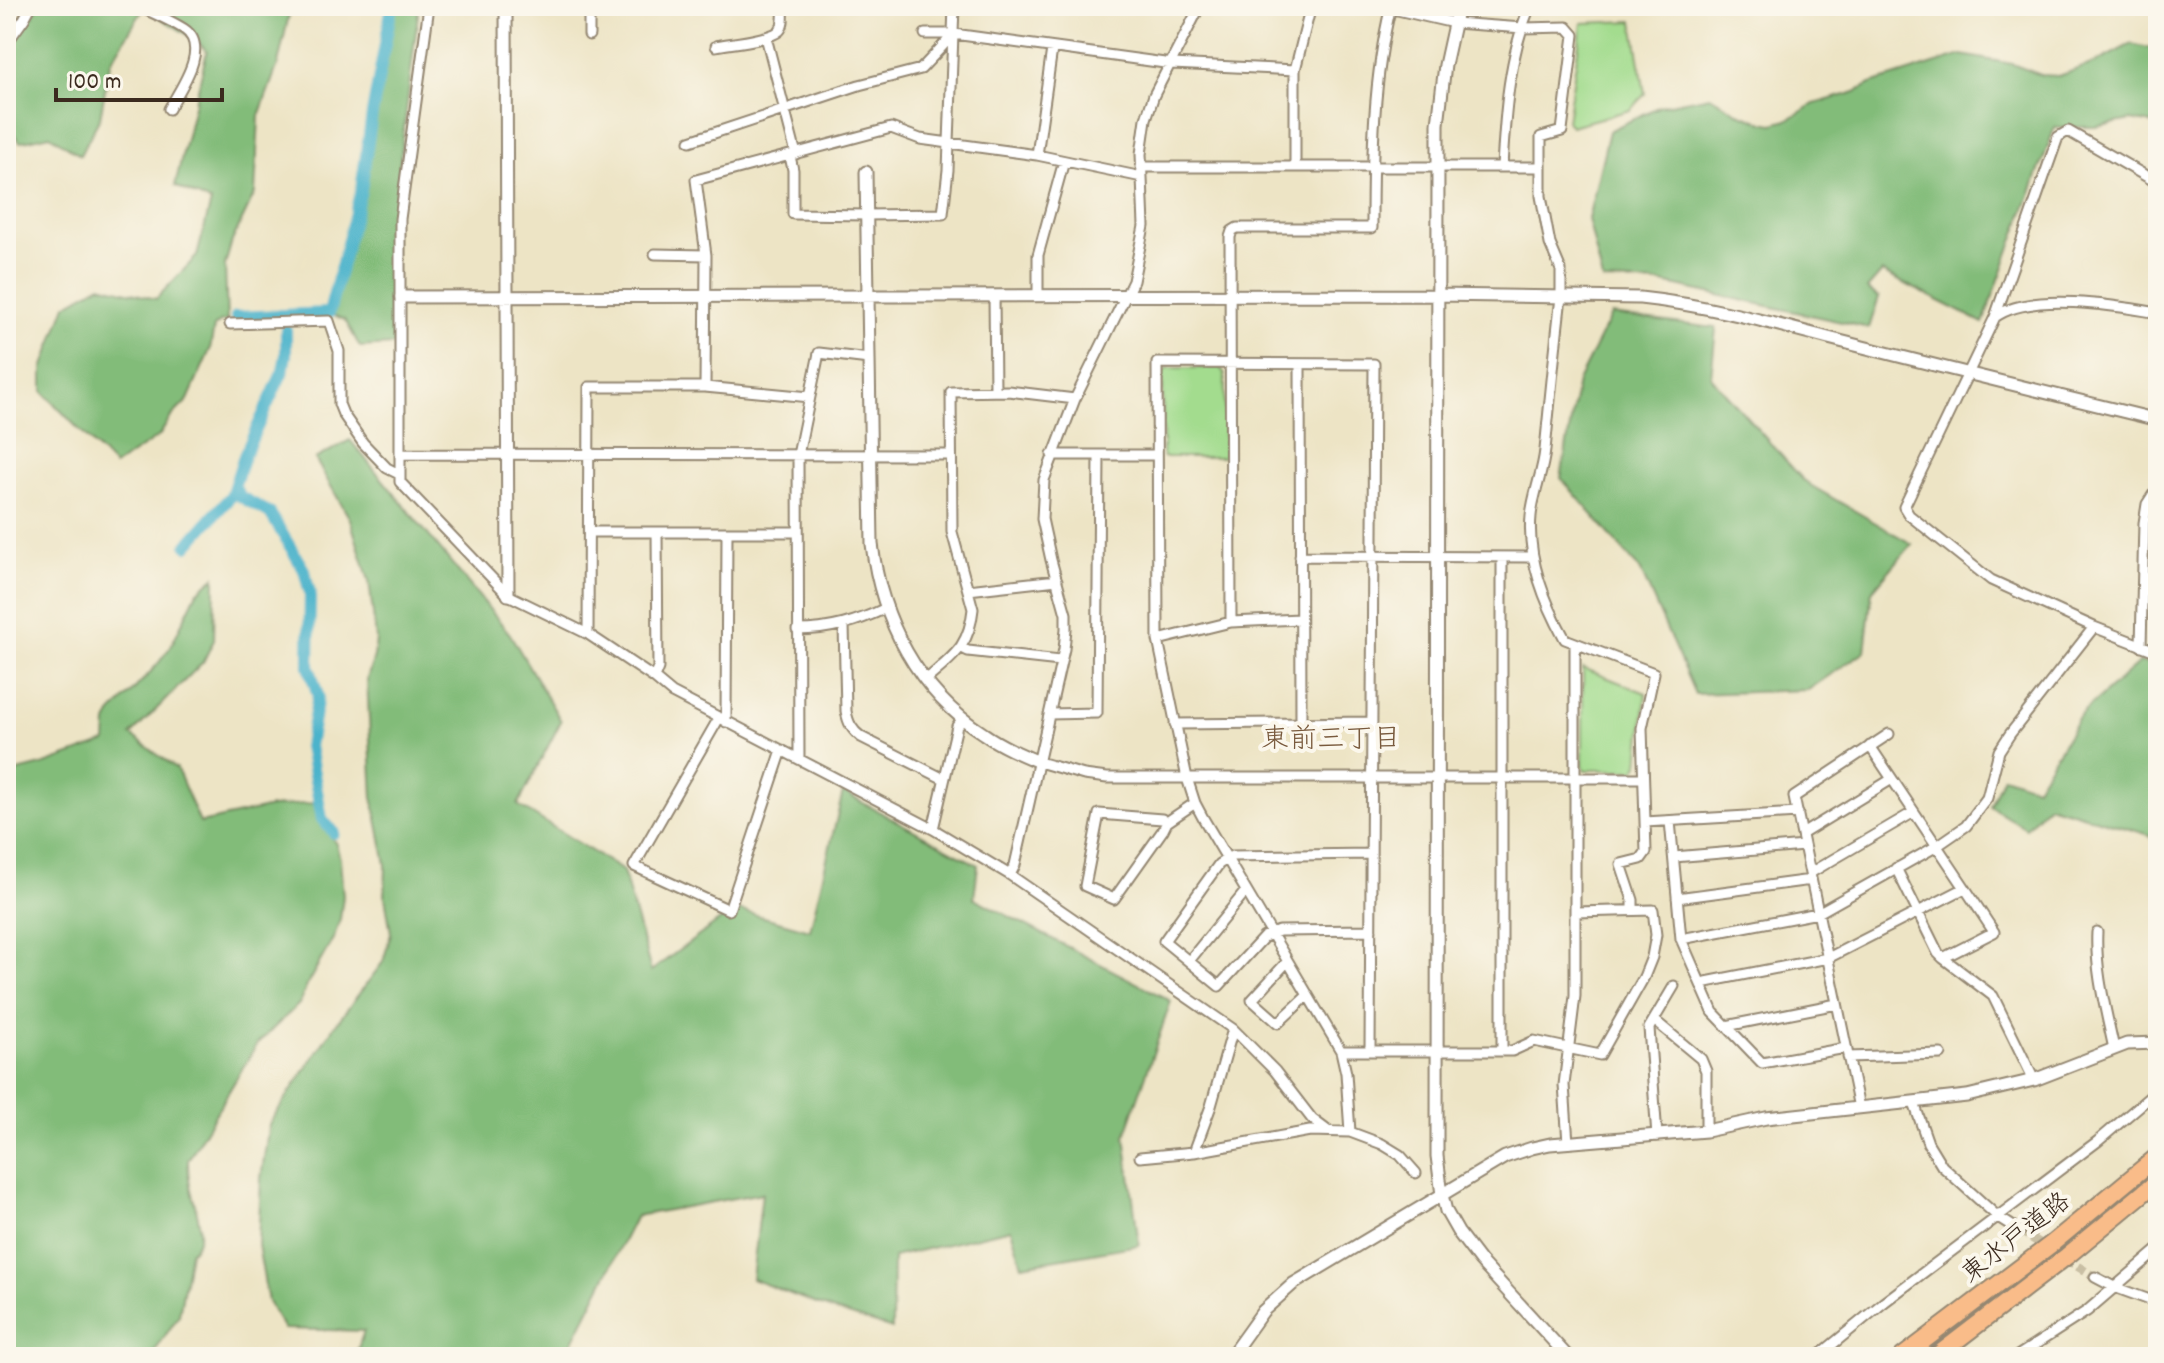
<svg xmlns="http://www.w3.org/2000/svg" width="2164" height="1363" font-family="Dekko,'Klee One',sans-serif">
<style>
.green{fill:#a3dc8e;stroke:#6f8356;stroke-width:2}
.forest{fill:#82bc79;stroke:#5e734c;stroke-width:2}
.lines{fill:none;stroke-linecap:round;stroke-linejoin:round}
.canal{stroke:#4cb3cb;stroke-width:12}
.minor-tunnel{stroke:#c9bfa4;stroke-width:9;stroke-dasharray:9 4.5;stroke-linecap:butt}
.minor-casing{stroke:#948772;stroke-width:13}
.tertiary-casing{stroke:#948772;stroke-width:15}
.motorway-casing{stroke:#948772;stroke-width:20}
.minor{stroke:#fff;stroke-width:9}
.tertiary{stroke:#fff;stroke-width:11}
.motorway{stroke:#f9bc89;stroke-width:16}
.labels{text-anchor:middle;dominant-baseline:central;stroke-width:8;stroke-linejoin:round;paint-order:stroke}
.street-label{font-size:26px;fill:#3b2a1e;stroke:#fbf7ec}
.neighbourhood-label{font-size:28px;fill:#795a3d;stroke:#fbf7ec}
</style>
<rect width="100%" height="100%" fill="#fbf7ec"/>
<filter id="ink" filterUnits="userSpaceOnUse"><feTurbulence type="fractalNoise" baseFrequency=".0125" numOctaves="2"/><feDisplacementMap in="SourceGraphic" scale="16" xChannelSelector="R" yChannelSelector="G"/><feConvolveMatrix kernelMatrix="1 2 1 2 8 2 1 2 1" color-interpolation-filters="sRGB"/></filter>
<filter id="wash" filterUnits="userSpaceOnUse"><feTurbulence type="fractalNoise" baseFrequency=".006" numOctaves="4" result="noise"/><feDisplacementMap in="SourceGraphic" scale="32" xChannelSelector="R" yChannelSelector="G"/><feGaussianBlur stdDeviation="1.8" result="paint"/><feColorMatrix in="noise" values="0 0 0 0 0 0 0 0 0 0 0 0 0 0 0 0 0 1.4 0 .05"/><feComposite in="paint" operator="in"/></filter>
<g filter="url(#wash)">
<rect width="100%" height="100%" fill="#ede4c5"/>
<!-- green -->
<path class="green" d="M1633,21L1645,94L1630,110L1571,126L1567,121L1582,23Z
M1168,368H1221L1225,374L1224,457H1163V372Z
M1583,668L1646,693L1639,764L1635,770H1585L1583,766Z"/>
<!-- forest -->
<path class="forest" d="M39,6H291L278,64L259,116L255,193L232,241L225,265L227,321L220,322L214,327L210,350L188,400L171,417L159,436L114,466L43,392V369L66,305L101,285L156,299L197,256L211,202L175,186L207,51L193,38L144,8L110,63L100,118L80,155L50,135L20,142L6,125V54Z
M396,6H419L393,218V345L360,347L345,320L332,315L364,190L375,112Z
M2131,44L2158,50V125L2131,120L2095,127H2055L1983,323L1882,272L1867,289L1879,297L1869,328L1663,283L1603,281L1588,219L1609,131L1660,106L1710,96L1741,114L1762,122L1773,124L1787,120L1814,104L1856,92L1871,84L1962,55L2012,64L2041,75L2059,76L2097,62Z
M1611,315L1716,328L1711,377L1805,482L1912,544L1872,591L1865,651L1808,690L1695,694L1641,571L1561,478L1578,381Z
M350,440L510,634L561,721L518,805L623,871L651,971L735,909L810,930L843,792L978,865L974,898L1171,1001L1125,1136L1139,1245L1022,1265L1011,1229L893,1257L892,1329L832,1310L752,1279L762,1193L636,1216L565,1357H355L364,1331L284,1329L268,1302L258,1245L261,1178L269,1124L333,1028L383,962L391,933L385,897L386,864L373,799L367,679L374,657L376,639L369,581L350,519L315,459Z
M215,577L214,640L203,662L131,735L177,769L200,823L271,807L314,803L319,819L336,844L340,859L343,896L340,919L334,937L309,981L299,1004L257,1044L188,1160C188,1166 188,1173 189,1179C191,1201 211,1235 190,1252L179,1315L151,1357H6V774L42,765L106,742L107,723L111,714L157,665L171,646L197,592Z
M2140,662L2158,666V847L2150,835L2048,805L2026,828L1990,806L2003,776L2036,787L2082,713Z"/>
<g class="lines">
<!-- canal -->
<path class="canal" d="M236,317L329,313L361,190L372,114L392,6
M234,487L241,497L270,513L304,570L310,593L309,666L318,696L309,746L322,819L334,833
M187,546L231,496L244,456L283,371L286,355V330"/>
</g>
</g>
<g filter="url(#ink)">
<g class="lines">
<!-- minor-tunnel -->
<path class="minor-tunnel" d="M2020,1231L2095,1277"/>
<defs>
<path id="minor" d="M138,6C153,13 170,20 184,29C211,47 180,89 169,109
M429,6L400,219V482L508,595L588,634L654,678L672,693L933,829L1010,875L1233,1029L1275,1071L1312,1119L1328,1131
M589,6V35
M1380,6L1454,23L1523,28L1567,27L1574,35L1562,131L1541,137V196L1550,244L1561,270V297C1555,348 1550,399 1545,450C1543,472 1533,494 1531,516C1527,558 1545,603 1565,639L1654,673L1642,728L1646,852L1641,859L1621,864L1633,900V910
M925,34H954L1172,64L1295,70
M766,37L796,154
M6,44L24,19L31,6
M716,46C730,43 769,40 779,31C785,25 783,14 783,6
M690,141L859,85L921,69L954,34
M1037,155L1052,49
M790,156L793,170V214L866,215L943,214L948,170L954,6
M1141,167H1540
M1295,167V70L1311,6
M1502,167C1505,113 1509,56 1530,6
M655,254L706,255
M1038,295V255L1064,161
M994,296L995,391
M2158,313C2117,306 2030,291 1995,317L1904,507L1909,515L1991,580L2094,627L2158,652
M1995,317L2058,137L2068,131L2158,183
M230,324L329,321L339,351V404L343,414L363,443L387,468L399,474
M1300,364L1301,723
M705,387L706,255L696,180L891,128L920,139L1037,155L1142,177
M400,454L951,455
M1052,455H1157
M590,532H797
M1300,556L1533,557
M1502,557V1051
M968,590L1057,580
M1231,622L1230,237L1232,231L1237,228H1372C1372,153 1373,79 1391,6
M844,625L846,711C848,723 852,730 861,737L944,779
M797,630C830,630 857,622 886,608
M588,634L589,387H705L810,397
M1158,640L1231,622L1300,619
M2141,646L2144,523L2147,504L2158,487
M962,648L968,651L1060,661
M654,678L658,668L657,532
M926,680C953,656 969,648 973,609L952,532L951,392L1008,391L1075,399
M1049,714L1097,713L1099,455
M719,718L634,866L729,910L782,750
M726,722L727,532
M1175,724L1372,722
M799,759L798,455L819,353L869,359
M1039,762L1084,775L1107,778H1643
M1670,821L1681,939L1713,1012L1762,1063L1846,1048
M1167,822L1163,830L1114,899L1085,886L1099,814L1162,819L1167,822L1195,803
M1645,822L1798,813
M933,829L957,726L963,719
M1802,834L1892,779
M1674,857L1804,846
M1896,868L1938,953L1943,958L1993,996L2034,1080
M1810,873L1914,812
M1010,875L1015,865L1064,649L1066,629V614L1051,560L1042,519L1044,480L1075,399L1133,281L1144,226L1141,154L1146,119L1154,95L1200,6
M1677,898L1811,880
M1371,930L1279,931L1264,937L1219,986L1164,941L1219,864L1232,856L1371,854
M2097,932C2095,972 2106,1010 2114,1049
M1681,939L1818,913L1937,846L1966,826L1987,798L1999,751L2010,734L2094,627
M1943,958L1994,932L1965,888
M1189,961L1245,892
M1287,962L1252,1000L1278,1023L1307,996
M1701,983L1828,958L1965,888L1870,746
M1654,1020L1701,1059L1706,1071V1131
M1726,1026L1837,1004
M1341,1051H1512L1534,1041L1600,1055L1644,977L1652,957L1656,935L1653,910L1576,912
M1848,1057L1941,1054
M1914,1103L1928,1143L1942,1166L1998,1217L2020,1231
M1859,1108L1794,797L1889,734
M1350,1132L1346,1073L1341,1051L1203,818L1195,803L1187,778L1158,640L1157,363L1374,364L1370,1051
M1657,1136L1649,1028L1674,986
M1568,1143L1564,1085L1575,996V644
M1194,1152L1211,1106L1233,1029
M1140,1157L1194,1152L1310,1131L1350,1132L1382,1144L1400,1155L1416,1173
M2095,1277L2114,1287L2158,1303
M1817,1357L1883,1303L2098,1141L2158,1090
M2016,1357L2087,1311L2158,1250"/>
<path id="tertiary" d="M506,6L508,595
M1458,6L1445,65L1438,124L1437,1156L1442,1195L1446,1211L1458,1232L1480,1261L1568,1357
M866,172L872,544C881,620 918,692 984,734C1001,746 1020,754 1039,762
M401,297L1437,295L1640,298C1717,306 1792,329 1867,348C1964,373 2061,396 2158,420
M1230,1357L1263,1311L1293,1284L1505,1157L1532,1148L1550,1144L1706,1131L1766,1118L1967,1096L2034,1080L2127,1044L2158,1043"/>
<path id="motorway" d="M1902,1357L2054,1242L2158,1156
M1935,1357L2067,1256L2158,1181"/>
</defs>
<!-- minor casing -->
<use href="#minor" class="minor-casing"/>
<!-- tertiary casing -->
<use href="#tertiary" class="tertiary-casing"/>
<!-- motorway casing -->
<use href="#motorway" class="motorway-casing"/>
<!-- minor -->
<use href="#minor" class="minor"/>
<!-- tertiary -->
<use href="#tertiary" class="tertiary"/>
<!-- motorway -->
<use href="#motorway" class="motorway"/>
</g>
</g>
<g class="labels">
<!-- street labels -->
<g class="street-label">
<text transform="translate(2017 1239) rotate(-38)">東水戸道路</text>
</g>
<!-- neighbourhood labels -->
<g class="neighbourhood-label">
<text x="1331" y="742">東前三丁目</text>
</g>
</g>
<!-- margin -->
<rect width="2164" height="1363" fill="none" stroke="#fbf7ec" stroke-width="32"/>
<!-- scale -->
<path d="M56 88v12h166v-12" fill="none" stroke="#3b2a1e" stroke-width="4"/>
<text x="68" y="88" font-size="24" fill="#3b2a1e" stroke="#fbf7ec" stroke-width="6" paint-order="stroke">100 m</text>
</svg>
